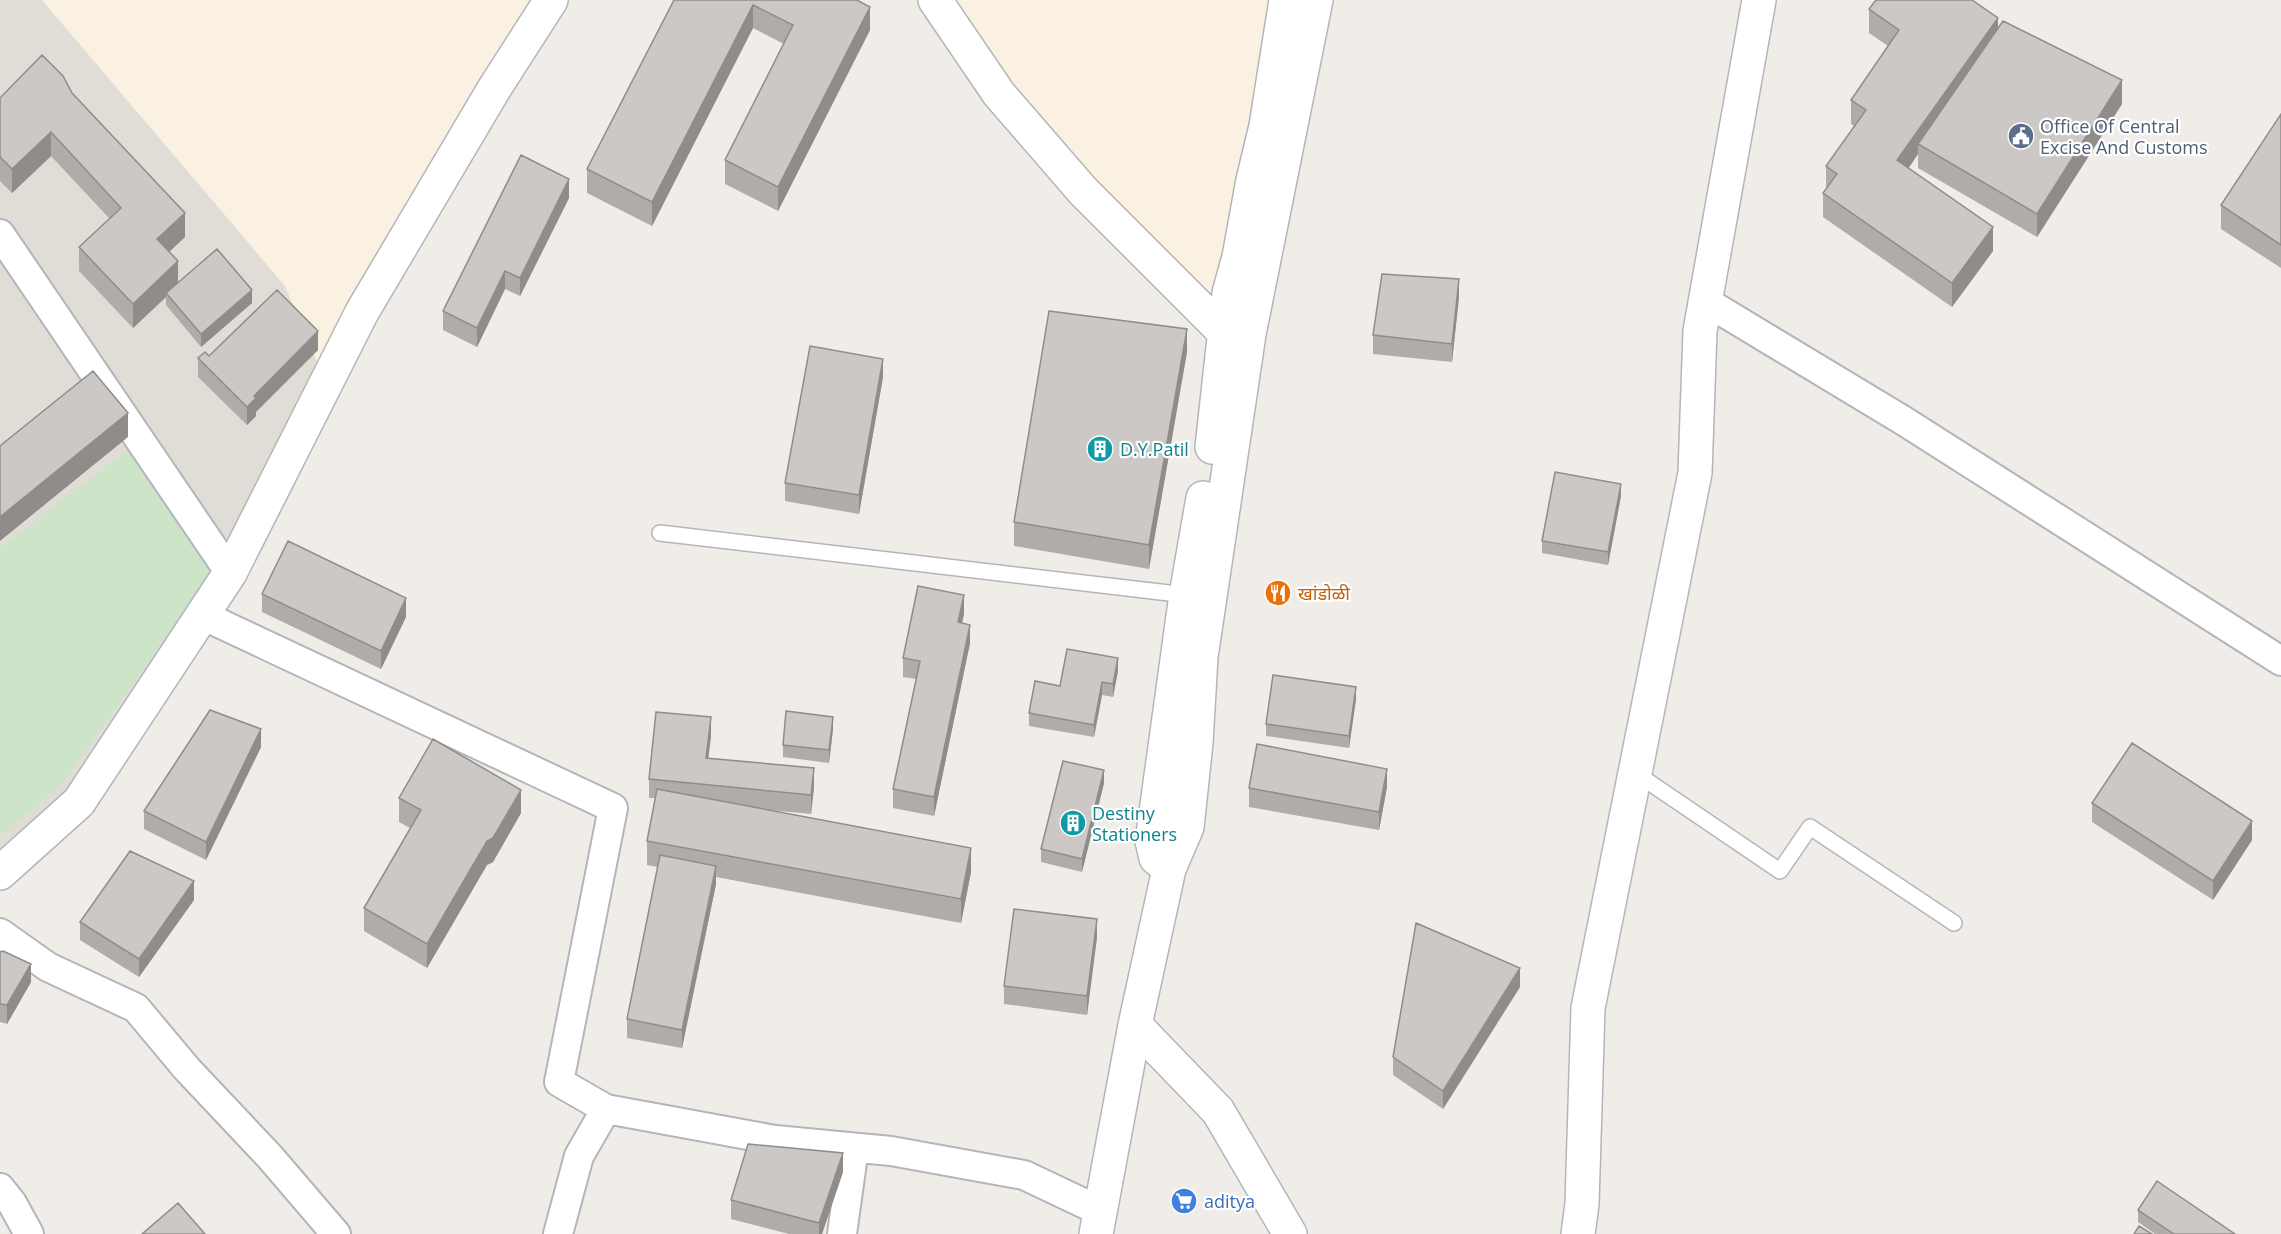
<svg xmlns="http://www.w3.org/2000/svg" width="2281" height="1234" font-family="'Open Sans','Noto Sans Devanagari',sans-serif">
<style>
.commercial{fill:#fbf1e3}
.education{fill:#e0ddd7}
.green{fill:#cde4c8}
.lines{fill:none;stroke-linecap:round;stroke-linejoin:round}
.lane-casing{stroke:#b3b6b9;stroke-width:18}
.street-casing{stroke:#b3b6b9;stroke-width:32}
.secondary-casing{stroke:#b3b6b9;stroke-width:36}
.lane{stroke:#fff;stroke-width:15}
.street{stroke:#fff;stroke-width:28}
.secondary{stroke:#fff;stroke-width:33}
.wall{fill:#afaca9}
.shaded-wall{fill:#8f8c8a}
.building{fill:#ccc8c5;stroke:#8f8c8a;stroke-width:1.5}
.labels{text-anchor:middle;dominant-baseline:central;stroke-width:4.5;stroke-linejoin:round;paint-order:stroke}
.service-label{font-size:18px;fill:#4e5e75;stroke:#fff;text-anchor:start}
.culture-label{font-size:18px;fill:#0d838f;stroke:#fff;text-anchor:start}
.food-label{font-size:18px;fill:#c56008;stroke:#fff;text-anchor:start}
.shop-label{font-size:18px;fill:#366cbe;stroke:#fff;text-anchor:start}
</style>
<rect width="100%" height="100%" fill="#f0ede9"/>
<!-- commercial -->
<path class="commercial" d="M39,0H540L311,390Z
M951,0H1297L1232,322L1088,179L1020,101Z"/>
<!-- education -->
<path class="education" d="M0,0H42L285,286L321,371L224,561L85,772L0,857Z"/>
<!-- green -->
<path class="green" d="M130,448L221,560L61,785L0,836V548Z"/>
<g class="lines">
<defs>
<path id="lane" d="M660,533L1186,595
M1634,772L1780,871L1810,827L1954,923"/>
<path id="street" d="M0,234L230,573
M1705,301L1904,421L2281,661
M202,615L613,808L559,1082L606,1109
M0,933L48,967L136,1008L187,1069L270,1157L336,1234
M0,1188L12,1203L29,1234
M558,1234L579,1156L606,1109L775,1140L891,1151L1024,1175L1100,1211
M842,1234L854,1148"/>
<path id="secondary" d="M935,0L999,94L1025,124L1083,191L1223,331L1238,332
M1212,447L1229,293L1239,257L1253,180L1266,126L1286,0
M1169,869L1156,858L1152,841L1186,595L1203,498
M0,873L79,802L230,573L362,312L494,89L551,0
M1135,1025L1218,1111L1290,1234
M1096,1234L1135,1025L1169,869L1187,827L1196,743L1201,657L1249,334L1316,0
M1578,1234L1582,1204L1588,1008L1695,473L1700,331L1759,0"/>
</defs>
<!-- lane casing -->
<use href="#lane" class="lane-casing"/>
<!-- street casing -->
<use href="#street" class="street-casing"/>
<!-- secondary casing -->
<use href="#secondary" class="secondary-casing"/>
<!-- lane -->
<use href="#lane" class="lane"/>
<!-- street -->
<use href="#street" class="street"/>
<!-- secondary -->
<use href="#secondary" class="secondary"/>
</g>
<!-- wall -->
<path class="wall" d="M674,0H857L870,30L778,211L725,184V160L784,44L753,28L652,226L587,193V169Z
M1869,9L1998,29L2122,104L2037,237L1918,168V154L1909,168L1993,251L1952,307L1823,217V193L1826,189V166L1854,126L1851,124V100L1888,46L1869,33Z
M72,93L185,237L169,252L178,282L252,303L201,347L166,305V297L133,328L79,271V247L110,219L51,156L12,193L0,181V98Z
M2281,114V268L2221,229V205Z
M569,198L520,296L505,289L477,347L443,330V311Z
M1459,297L1452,362L1373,354V335Z
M318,350L256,412V416L247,425L198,377V358L209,356Z
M1187,352L1149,569L1014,546V522Z
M883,377L859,514L785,501V483Z
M1621,496L1608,565L1542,553V541Z
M262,594L406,617L381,669L262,612Z
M964,614L962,623L970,643L934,816L893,808V789L916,679L903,677V658Z
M1118,671L1113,697L1102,695L1094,737L1029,726V713L1060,686Z
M1356,699L1349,748L1266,736V724Z
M833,729L829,763L783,757V745Z
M711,736L708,758L814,787L811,814L760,809L971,872L961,923L716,877V884L682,1048L627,1038V1019L658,867L647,865V841L655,798H649V779Z
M261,747L206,860L144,829V811Z
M1104,783L1082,872L1041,862V849Z
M1387,787L1379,830L1249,807V788Z
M399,798L521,813L493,862L487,865L427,968L364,931V908L410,828L399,822Z
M2092,803L2252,840L2213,900L2092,822Z
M194,900L139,977L80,940V922Z
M1097,937L1087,1015L1004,1004V986Z
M0,952L31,982L7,1024L0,1022Z
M1520,987L1443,1109L1393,1075V1057Z
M843,1172L822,1234H789L731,1219V1200Z
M2138,1210L2235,1234H2155L2138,1222Z"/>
<!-- shaded-wall -->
<path class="shaded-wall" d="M753,5V28L652,226V202Z
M870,7V30L778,211V187Z
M1998,18V42L1918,144V154L1897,184V160Z
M2122,80V104L2037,237V214Z
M51,132V156L12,193V169Z
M569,179V198L520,296V278Z
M185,213V237L157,263V239Z
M1993,227V251L1952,307V283Z
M178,261V285L166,293V297L133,328V304Z
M505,271V289L477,347V328Z
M1459,279V297L1452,362V344Z
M252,290V303L201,347V334Z
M1187,329V352L1149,569V545Z
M318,331V350L256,412V416L247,425V407L254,396Z
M883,359V377L859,514V495Z
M128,413V437L0,541V517Z
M1621,484V496L1608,565V552Z
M964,595V614L958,641V622Z
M406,598V617L381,669V651Z
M970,625V643L934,816V797Z
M1118,658V671L1113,697V684Z
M1102,682V695L1094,737V725Z
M1356,687V699L1349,748V736Z
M711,717V736L706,777V758Z
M833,717V729L829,763V750Z
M261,729V747L206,860V842Z
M814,768V787L811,814V795Z
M1387,769V787L1379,830V812Z
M1104,770V783L1082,872V859Z
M521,790V813L493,862L487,865L427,968V944L487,841Z
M2252,821V840L2213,900V881Z
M971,848V872L961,923V899Z
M716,866V884L682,1048V1030Z
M194,881V900L139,977V959Z
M1097,919V937L1087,1015V996Z
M31,964V982L7,1024V1005Z
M1520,968V987L1443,1109V1091Z
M843,1153V1172L822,1234H819V1223Z"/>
<!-- building -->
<path class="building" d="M674,0H857L870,7L778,187L725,160L793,25L753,5L652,202L587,169Z
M1876,0H1972L1998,18L1897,160L1993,227L1952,283L1823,193L1837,174L1826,166L1866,110L1851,100L1899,30L1869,9Z
M2003,21L2122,80L2037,214L1918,144Z
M42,55L63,76L72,93L185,213L157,239L178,261L133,304L79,247L121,208L51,132L12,169L0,157V98Z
M2281,114V245L2221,205Z
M521,155L569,179L520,278L505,271L477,328L443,311Z
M217,249L252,290L201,334L166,293Z
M1382,274L1459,279L1452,344L1373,335Z
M277,290L318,331L254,396L256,398L247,407L198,358L205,352L209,356Z
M1049,311L1187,329L1149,545L1014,522Z
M810,346L883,359L859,495L785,483Z
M93,371L128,413L0,517V446Z
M1555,472L1621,484L1608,552L1542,541Z
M288,541L406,598L381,651L262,594Z
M918,586L964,595L958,622L970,625L934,797L893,789L920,661L903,658Z
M1067,649L1118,658L1113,684L1102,682L1094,725L1029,713L1035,681L1060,686Z
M1273,675L1356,687L1349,736L1266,724Z
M210,710L261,729L206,842L144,811Z
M786,711L833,717L829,750L783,745Z
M656,712L711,717L706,758L814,768L811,795L649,779Z
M433,739L521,790L493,838L487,841L427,944L364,908L421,810L399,798Z
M2132,743L2252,821L2213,881L2092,803Z
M1257,744L1387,769L1379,812L1249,788Z
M1063,761L1104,770L1082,859L1041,849Z
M657,789L971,848L961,899L647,841Z
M130,851L194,881L139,959L80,922Z
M660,855L716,866L682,1030L627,1019Z
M1014,909L1097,919L1087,996L1004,986Z
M1416,923L1520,968L1443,1091L1393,1057Z
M3,951L31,964L7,1005L0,1004V952Z
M748,1144L843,1153L819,1223L731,1200Z
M2157,1181L2235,1234H2174L2138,1210Z
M178,1203L205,1234H142Z
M2139,1226L2152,1234H2134Z"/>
<!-- icons -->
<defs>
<symbol id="civic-disc" viewBox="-11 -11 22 22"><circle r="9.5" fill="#5c6f8a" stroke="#fff"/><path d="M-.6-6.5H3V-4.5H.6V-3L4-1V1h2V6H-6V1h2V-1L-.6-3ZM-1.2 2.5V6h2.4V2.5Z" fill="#fff"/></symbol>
<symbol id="building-disc" viewBox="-11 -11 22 22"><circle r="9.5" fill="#0f9aa8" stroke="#fff"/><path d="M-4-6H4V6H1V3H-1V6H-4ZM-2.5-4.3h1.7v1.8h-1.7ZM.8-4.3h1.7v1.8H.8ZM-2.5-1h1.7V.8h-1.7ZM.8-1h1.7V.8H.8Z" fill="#fff"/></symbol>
<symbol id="restaurant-disc" viewBox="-11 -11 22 22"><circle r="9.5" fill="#e8710a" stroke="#fff"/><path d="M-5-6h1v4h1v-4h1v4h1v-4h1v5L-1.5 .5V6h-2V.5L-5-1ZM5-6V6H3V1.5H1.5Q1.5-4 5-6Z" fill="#fff"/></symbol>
<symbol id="supermarket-disc" viewBox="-11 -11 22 22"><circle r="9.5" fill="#3f7fe0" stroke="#fff"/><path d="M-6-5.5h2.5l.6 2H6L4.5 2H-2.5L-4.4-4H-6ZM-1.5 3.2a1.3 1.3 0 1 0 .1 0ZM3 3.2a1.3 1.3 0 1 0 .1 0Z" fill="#fff"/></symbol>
</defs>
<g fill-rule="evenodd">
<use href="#civic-disc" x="2006" y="121" width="30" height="30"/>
<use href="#building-disc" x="1085" y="434" width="30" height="30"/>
<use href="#restaurant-disc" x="1263" y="578" width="30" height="30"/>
<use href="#building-disc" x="1058" y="808" width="30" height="30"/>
<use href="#supermarket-disc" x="1169" y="1186" width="30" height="30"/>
</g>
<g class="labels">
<!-- service labels -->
<g class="service-label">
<text x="2040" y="126">Office Of Central<tspan x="2040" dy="21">Excise And Customs</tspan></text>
</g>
<!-- culture labels -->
<g class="culture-label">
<text x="1120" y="449">D.Y.Patil</text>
<text x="1092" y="813">Destiny<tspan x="1092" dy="21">Stationers</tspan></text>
</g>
<!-- food labels -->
<g class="food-label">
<text x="1298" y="593">खांडोळी</text>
</g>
<!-- shop labels -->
<g class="shop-label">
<text x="1204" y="1201">aditya</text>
</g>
</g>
</svg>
